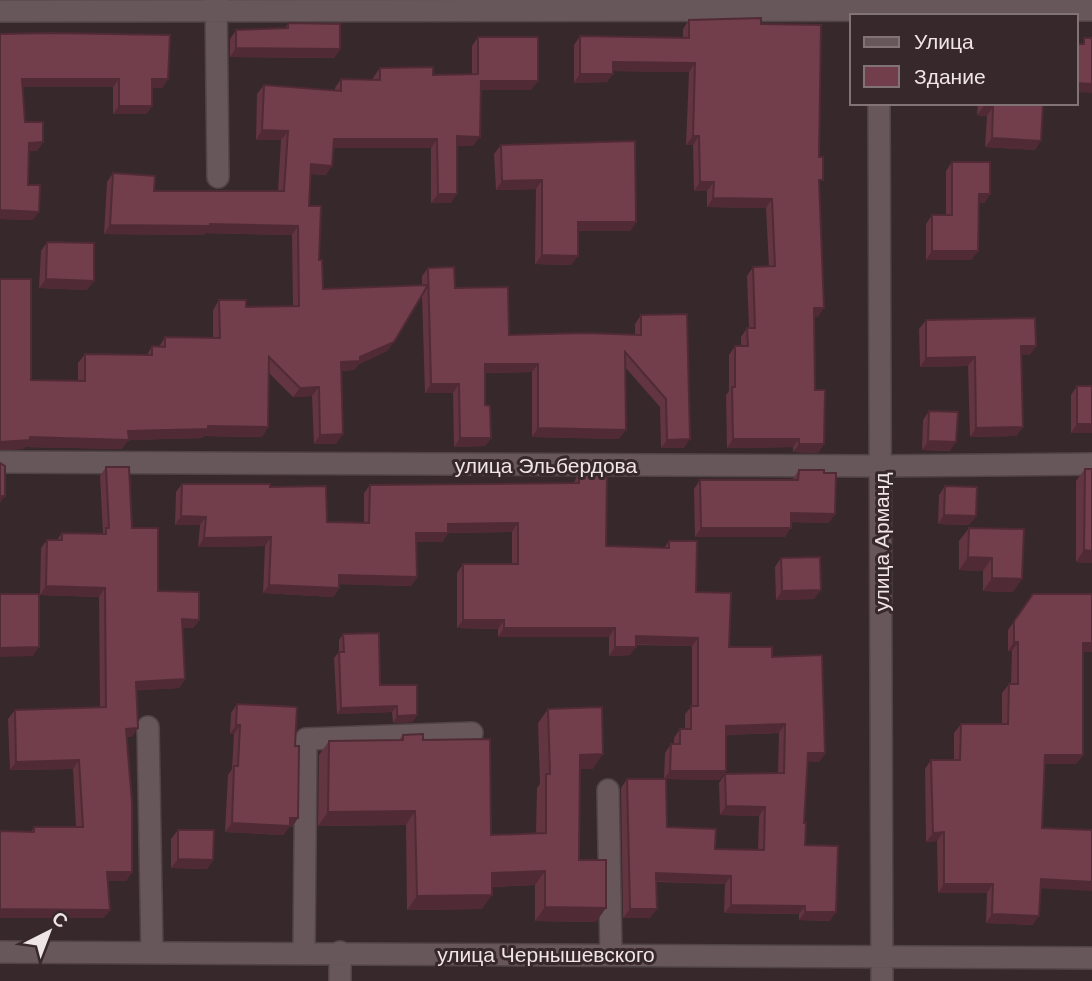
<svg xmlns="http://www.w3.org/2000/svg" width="1092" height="981" font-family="Helvetica,sans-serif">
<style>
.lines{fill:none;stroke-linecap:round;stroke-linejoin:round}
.minor-casing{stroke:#504446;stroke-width:24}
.minor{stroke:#68575a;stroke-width:21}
.wall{fill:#623541;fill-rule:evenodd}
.shaded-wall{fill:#502b35}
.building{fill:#723e4c;stroke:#502b35;stroke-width:2}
.labels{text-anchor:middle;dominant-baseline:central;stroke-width:6;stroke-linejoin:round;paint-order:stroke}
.street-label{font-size:21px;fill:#efe4e6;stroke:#37282c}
</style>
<rect width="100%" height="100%" fill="#37282c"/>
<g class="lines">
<defs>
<path id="minor" d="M216,0L218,177
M0,11L1092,10
M879,103L882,981
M0,462L881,466L1092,464
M148,727L152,952
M608,790L611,954
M0,952L1092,958
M304,952L306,739L472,733
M340,952V981"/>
</defs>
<!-- minor casing -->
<use href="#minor" class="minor-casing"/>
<!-- minor -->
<use href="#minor" class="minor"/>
</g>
<!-- wall -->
<path class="wall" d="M689,20L761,24L819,186L818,317H814L815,390L824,444L818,453L793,452V447L727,448L726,395L729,391V355L735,346H741V337L747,328H749L747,276L753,267H769L766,208L707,207V191H694L693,145H686L689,72L613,71L607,82L574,83V45L580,36L683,37V29Z
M288,23L340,49L334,58L230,57V39L236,30L285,28Z
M0,34L168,79L162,88L152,87V106L146,114H113V87H23L25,122L43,142L37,151H29L28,185L33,220L0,219Z
M478,37L531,90H481L473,146H457L451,203H431V148H333L326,175L310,174L309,206L323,289L422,286V276L428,268L455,288L509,335H635V324L641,315L684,448H661L660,407L625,367L619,439L532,437V372L485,373V405L491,438L485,446L454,447L453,393H425L422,295L387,351L359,364L354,370L341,371L336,444H314L312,396L293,397L269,373L268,427L262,437L204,436L202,438L128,440L122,449L25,447L24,449L0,450V279L31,380L78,381V363L85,354L147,355L152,346L159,347L165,337H213V310L219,300L246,307L293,306L292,235L205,233L204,235L104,234L107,182L113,173L154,191H278L281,140H256L257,94L264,85L335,90V88L341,79H373V78L380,68L433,75L472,74V46Z
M978,103H1043L1035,150L985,147L987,116L977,115Z
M501,145L636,222L630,231H578L571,265L535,264L536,189L496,190L494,154Z
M952,162L990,194L984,203H979L978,251L971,260H926V224L932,215H946V171Z
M47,242L87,290L39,288L41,251Z
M926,320L1030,355H1021L1023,427L1016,436L970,437L968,366L920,367L919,329Z
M1077,386L1092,433H1071V395Z
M929,411L950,451L922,450L923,420Z
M106,467L158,591L199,620L193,628H182L185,679L179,688L137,690L132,737H127L132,872L126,881H108L104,918L31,832L34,827H76L73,769L10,770L8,719L15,710L100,708L99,597L40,595L41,548L47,540H57L62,533L102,534L103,532L100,476Z
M1085,469H1092V563L1076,562V481Z
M799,470L829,523L791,522L785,537H695L694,489L700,480H792Z
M579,473L606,546L664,548L669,541L696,592L729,647L772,657L825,753L819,762L807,761L804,823L805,845L830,921L799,920V914L724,913L725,884L656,882L650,918H623L621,788L627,779H664L665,753L671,744H674V738L680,729H685V714L692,706V646L636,645L630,655L609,656V637H498V629L457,628V573L463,564H512V532L448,533L442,542H416L417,577L411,586L339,584V588L333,597L263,593L265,546L198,547L200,525H175L176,492L182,484L270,487L327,522L364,523V493L370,485L573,484ZM779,733L778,774H725L719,783L720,815L759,816L758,850L715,849L667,827L666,779L720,780L726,735Z
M945,486L976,516L969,525L938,524L939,495Z
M969,528L1024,529L1013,592L983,591V571L959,570V541Z
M781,558L814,599L776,600L775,567Z
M1033,594H1092V652H1083V755L1076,764H1045L1042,828L1041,888L1033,925L986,923L987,893H938L937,841L926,842L925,769L931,760H954V733L961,724H1002V693L1009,684H1011L1012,651H1008V630Z
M343,634L380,685L413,722L393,723L392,712L337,714L334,658L339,652V640Z
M237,704L295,746L298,818L292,827H289L283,835L225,832L228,775L232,769L234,734H230L231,713Z
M548,709L593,769H580L579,860L596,922L535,921V885L492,887L482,909L407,910L406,825L318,826L319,755L329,741L399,740L403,735L423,740L491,835L536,833L537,788L540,784L538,723Z
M178,830L213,860L207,869L171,868V839Z"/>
<!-- shaded-wall -->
<path class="shaded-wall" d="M236,48L340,49L334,58L230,57Z
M613,62L695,63L689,72L607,71Z
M580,74H613L607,82L574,83Z
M22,79H119L113,87H16Z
M152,79H168L162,88L146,87Z
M481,81H538L531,90H474Z
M1076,83L1092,84V93L1076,92Z
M119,106H152L146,114H113Z
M984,106L993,107L987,116L977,115Z
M262,130L288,131L281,140H256Z
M457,136L480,137L473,146H451Z
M693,136H699L693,145H686Z
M992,138L1041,141L1035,150L985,147Z
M334,139H437L431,148H328Z
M43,142L37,151H23L29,143Z
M311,164L332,166L326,175L304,173Z
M542,180L536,189L496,190L502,181Z
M700,182H714L707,191H694Z
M438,194H457L451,203H431Z
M979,194H990L984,203H972Z
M713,198L772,199L766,208L707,207Z
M0,210L39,212L33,220L0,219Z
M578,222H636L630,231H572Z
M210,224L298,226L292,235L205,233L204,235L104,234L110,225Z
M932,251H978L971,260H926Z
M542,255L578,256L571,265L535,264Z
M46,279L94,281L87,290L39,288Z
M814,308H824L818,317H808Z
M394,342L387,351L359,364L354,370L334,371L341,362L360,357Z
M1021,346H1036L1030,355H1015Z
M975,357L968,366L920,367L926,358Z
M485,364H538L532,372L479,373Z
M431,384H459L453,393H425Z
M319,387L312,396L293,397L300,388Z
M1077,424H1092V433H1071Z
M208,426L268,427L262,437L204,436L202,438L128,440L122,449L25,447L24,449L0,450V442L30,437Z
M1023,427L1016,436L970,437L976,428Z
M538,428L626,430L619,439L532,437Z
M343,434L336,444H314L320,435Z
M460,438H491L485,446L454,447Z
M690,439L684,448H661L667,440Z
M733,439H799L793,447L727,448Z
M928,441L956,442L950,451L922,450Z
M799,444H824L818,453L793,452Z
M0,496H5L0,503Z
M791,513L835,514L829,523L785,522Z
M944,515L976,516L969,525L938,524Z
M181,516L206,517L200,525H175Z
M518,523L512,532L446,533H448L442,542H410L416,533L448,524Z
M701,528H791L785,537H695Z
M271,537L265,546L198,547L204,538Z
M1084,550L1092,551V563L1076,562Z
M968,557L992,558L983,571L959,570Z
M339,575L417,577L411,586L333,584Z
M992,578L1022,579L1013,592L983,591Z
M269,585L339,588L333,597L263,593Z
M46,586L105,588L99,597L40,595Z
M821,590L814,599L776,600L782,591Z
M182,619L199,620L193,628H176Z
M463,620H504L498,629L457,628Z
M504,628H615L609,637H498Z
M636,636L698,638L692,646L630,644Z
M1014,642H1018L1012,651H1008Z
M1083,643H1092V652H1077Z
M39,647L33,656L0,657V648Z
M615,647H636L630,655L609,656Z
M185,679L179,688L130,691L136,682Z
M397,706L392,712L337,714L341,708Z
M417,715L413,722L393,723L397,716Z
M785,724L779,733L720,735L726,726Z
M236,725H240L234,734H230Z
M138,728L132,737H120L126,729Z
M808,753H825L819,762L802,761Z
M603,754L593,769H570L580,755Z
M1045,755H1083L1076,764H1039Z
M79,760L73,769L10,770L16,762Z
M670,771H726L720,780L664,779Z
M726,806L765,807L759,816L720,815Z
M415,811L406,825L318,826L328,812Z
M290,818H298L292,827H289L283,835L225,832L232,823Z
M944,832L937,841L926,842L933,833Z
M178,859L213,860L207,869L171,868Z
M545,871L535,885L482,887L492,873Z
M107,872H132L126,881H101Z
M656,873L731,876L725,884L650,881Z
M1041,879L1092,882V891L1035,888Z
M944,884H993L987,893H938Z
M492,895L482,909L407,910L417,896Z
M731,905L805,906L799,914L724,913Z
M545,907L606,908L596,922L535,921Z
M0,909L110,910L104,918H0Z
M630,909H657L650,918H623Z
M805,912H836L830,921L799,920Z
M992,914L1039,916L1033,925L986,923Z"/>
<!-- building -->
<path class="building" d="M761,18V24L821,25L819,157H823V180H819L824,308H814L815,390H825L824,444H799V439H733L732,387H735V346H748L747,328H755L753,267L775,266L772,199L713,198L714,182H700L699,136H693L695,63L613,62V74H580V36L689,38V20Z
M288,23L340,24V49L236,48V30L288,28Z
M50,33L170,35L168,79H152V106H119V79H22L25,122H43V142L29,143L28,185H40L39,212L0,210V34Z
M478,37H538V81H481L480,137L457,136V194H438L437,139H334L332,166L311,164L309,206H321L319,260H322L323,289L428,285L394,342L360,357V361L341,362L343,434L320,435L319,387L300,388L269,357L268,427L208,426V429L128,431L129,440L30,437V440L0,442V279H31V380L85,381V354L152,355V346L165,347V337L220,338L219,300H246V307L299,306L298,226L210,224V226L110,225L113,173L155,176L154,191H284L288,131L262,130L264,85L341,91V79L380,80V68L433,67V75L478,74Z
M1084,38H1092V84L1076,83V44H1084Z
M984,103H1043L1041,141L992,138L993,107L984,106Z
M635,141L636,222H578V256L542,255V180L502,181L501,145Z
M952,162H990V194H979L978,251H932V215H952Z
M47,242L94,243V281L46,279Z
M454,267L455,288L508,287L509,335L584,333L641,335V315L687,314L690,439L667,440L666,399L625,352L626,430L538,428V364H485V405L490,406L491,438H460L459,384H431L428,268Z
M1035,318L1036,346H1021L1023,427L976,428L975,357L926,358V320Z
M1077,386H1092V424H1077Z
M929,411L958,412L956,442L928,441Z
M0,463L5,466V496H0Z
M106,467H129L132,528H158V591L199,592V620L182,619L185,679L136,682L138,728L126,729L132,803V872H107L110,910L0,909V831L34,832V827H83L79,760L16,762L15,710L106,707L105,588L46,586L47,540H62V533L106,534V528H109Z
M1085,469H1092V551L1084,550Z
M799,470H824V473H836L835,514L791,513V528H701L700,480H798Z
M579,473H607L606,546L669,548V541H697L696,592L731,593L729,647H772V657L822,655L825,753H808L804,823H806L805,845L838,846L836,912H805V906L731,905V876L656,873L657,909H630L627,779H666L667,827L716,829L715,849L764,850L765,807L726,806L725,774L784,773L785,724L726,726V771H670L671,744H680V729H691V706H698V638L636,636V647H615V628H504V620H463V564H518V523L448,524V533H416L417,577L339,575V588L269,585L271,537L204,538L206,517L181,516L182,484H270V487L326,486L327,522L369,523L370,485L579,483Z
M945,486L977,487L976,516L944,515Z
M969,528L1024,529L1022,579L992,578V558L968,557Z
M820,557L821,590L782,591L781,558Z
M0,594H39V647L0,648Z
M1033,594H1092V643H1083V755H1045L1042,828L1092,830V882L1041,879L1039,916L992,914L993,884H944V832L933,833L931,760H960L961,724H1008L1009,684H1018V642H1014V621Z
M379,633L380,685H417V715L397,716V706L341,708L339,652H344L343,634Z
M237,704L297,707L295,746H299L298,818H290V826L232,823L234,766H238L240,725H236Z
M602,707L603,754L580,755L579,860H606V908L545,907V871L492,873V895L417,896L415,811L328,812L329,741L403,740V735L423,734V740L490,739L491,835L546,833V774H550L548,709Z
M178,830H214L213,860L178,859Z"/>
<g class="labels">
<!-- street labels -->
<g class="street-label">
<text x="546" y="465">улица Эльбердова</text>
<text transform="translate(881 542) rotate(-90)">улица Арманд</text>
<text x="546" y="954">улица Чернышевского</text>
</g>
</g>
<!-- legend -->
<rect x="850" y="14" width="228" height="91" fill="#37282c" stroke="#817376" stroke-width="2"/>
<rect x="864" y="37" width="35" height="10" fill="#68575a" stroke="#817376" stroke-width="2"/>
<text x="914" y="49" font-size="21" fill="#efe4e6">Улица</text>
<rect x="864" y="66" width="35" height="21" fill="#723e4c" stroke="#817376" stroke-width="2"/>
<text x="914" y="84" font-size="21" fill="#efe4e6">Здание</text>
<!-- north arrow -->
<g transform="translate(49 932) rotate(42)" stroke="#37282c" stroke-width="5" paint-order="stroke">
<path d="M0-5L12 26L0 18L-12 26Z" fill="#efe4e6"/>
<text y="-10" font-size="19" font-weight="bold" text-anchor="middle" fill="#efe4e6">С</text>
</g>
</svg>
